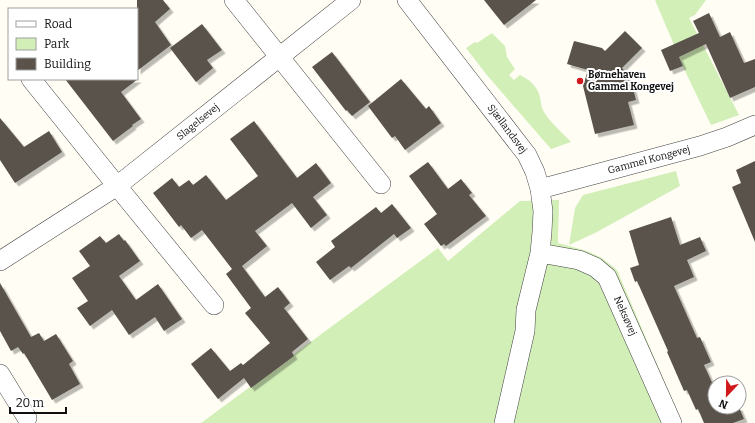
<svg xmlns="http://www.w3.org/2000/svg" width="755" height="423" font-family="Bitter,serif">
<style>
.green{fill:#d3efb8}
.building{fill:#5a524b;filter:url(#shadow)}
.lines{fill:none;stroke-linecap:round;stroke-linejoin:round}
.minor-casing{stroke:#434343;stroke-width:20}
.minor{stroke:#fff;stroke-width:19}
.poi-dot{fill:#d1181b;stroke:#fff;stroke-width:1.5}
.labels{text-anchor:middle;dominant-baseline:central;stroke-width:4;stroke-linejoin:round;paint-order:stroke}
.poi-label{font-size:10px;font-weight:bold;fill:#101010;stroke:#fff;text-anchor:start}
.street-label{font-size:10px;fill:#101010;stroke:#fff}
</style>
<defs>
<filter id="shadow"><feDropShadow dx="3.5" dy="3.5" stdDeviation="0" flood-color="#0004"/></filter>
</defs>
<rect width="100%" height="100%" fill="#fffdf4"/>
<!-- green -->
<path class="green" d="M655,0H706L695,15L689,18L739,115L711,125L685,71Z
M492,33L505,46L507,57L515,69L509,75L514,80L520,75C529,79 538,87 540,97C542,106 540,106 546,115C553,125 563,133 571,142L551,149L486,74L466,48L475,42L477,43Z
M676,171L680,186L597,232L569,245L575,208L583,195Z
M559,200L558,243L587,251L602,258L617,270L682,423H201L438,248L448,261L520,201Z"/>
<!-- building -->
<path class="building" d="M137,0H163L170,9L155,22L171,45L137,71Z
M484,0H536L504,25Z
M709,13L720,37L730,32L744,63L755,59V87L730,98L706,44L679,57L683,66L670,71L661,50L699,33L693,21Z
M202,24L222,50L207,60L213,68L196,82L170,48Z
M625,31L642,48L622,68L630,77L636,100L628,102L634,125L595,134L583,86L588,70L567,64L574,41L602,48L605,51Z
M332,52L370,102L352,116L347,110L346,111L312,67Z
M65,79H138L121,92L141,119L132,125L133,126L113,141Z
M401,79L426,109L429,106L441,123L405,150L395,136L392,138L368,106Z
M0,118L24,147L49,131L62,152L15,183L0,160Z
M254,121L297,178L316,163L331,183L313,197L327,215L311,228L292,203L255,231L267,246L242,266L265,297L278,287L290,303L284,308L308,339L292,352L294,356L251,388L244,378L218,399L191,364L211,348L230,371L241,363L243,365L270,343L245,313L251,308L226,274L232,269L202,230L191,238L181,225L179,227L153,193L172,178L179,187L189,180L193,185L206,175L226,200L258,176L230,139Z
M755,161V242L732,187L741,183L736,170Z
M428,162L448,189L461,179L472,193L469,195L486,216L446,246L444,244L441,246L424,224L437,214L409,176Z
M392,204L411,228L397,238L394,234L351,268L349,266L330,280L316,262L335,247L331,241L376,207L381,213Z
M671,217L680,245L700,237L706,251L687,260L694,277L674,286L697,338L700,337L711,362L704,365L715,389V407H739L744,419L733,423H704L698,409L696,410L687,390L684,391L667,352L668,351L637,281L635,282L630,268L639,265L629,231Z
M119,234L124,241L125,240L140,261L119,276L136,300L158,284L182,319L164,331L155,317L129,335L112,310L90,326L77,308L88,301L72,278L90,266L79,251L100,236L106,243Z
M0,283L31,337L39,333L44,341L56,334L73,361L69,364L80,384L52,400L24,353L23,354L18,347L11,351L0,331Z"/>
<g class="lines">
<defs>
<path id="minor" d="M234,0L381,184
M407,0L527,155L535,172L540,189L543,211L542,232L540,253L526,310L525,331L504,423
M31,79L117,186L214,305
M540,189L700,146L727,137L755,125
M540,253L579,260L595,267L607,277L672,423
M0,261L117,186L351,0
M0,374L27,418"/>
</defs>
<!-- minor casing -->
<use href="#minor" class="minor-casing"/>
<!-- minor -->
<use href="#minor" class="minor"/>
</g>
<!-- markers -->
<circle class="poi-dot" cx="580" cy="81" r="4"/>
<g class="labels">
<!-- poi labels -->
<g class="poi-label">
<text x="588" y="75">Børnehaven<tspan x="588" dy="12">Gammel Kongevej</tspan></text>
</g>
<!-- street labels -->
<g class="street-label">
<text transform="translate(198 122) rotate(-39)">Slagelsevej</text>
<text transform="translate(507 129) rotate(53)">Sjællandsvej</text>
<text transform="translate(649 160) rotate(-15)">Gammel Kongevej</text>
<text transform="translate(625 316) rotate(66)">Neksøvej</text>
</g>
</g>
<!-- legend -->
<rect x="8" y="8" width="130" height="72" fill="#ffffff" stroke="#9f9f9f"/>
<rect x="16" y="21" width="20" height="6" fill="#ffffff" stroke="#9f9f9f"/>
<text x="44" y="28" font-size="12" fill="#101010">Road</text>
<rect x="16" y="38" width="20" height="12" fill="#d3efb8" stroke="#9f9f9f"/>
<text x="44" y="48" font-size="12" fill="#101010">Park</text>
<rect x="16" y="58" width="20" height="12" fill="#5a524b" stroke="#9f9f9f"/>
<text x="44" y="68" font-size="12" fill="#101010">Building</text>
<!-- north arrow -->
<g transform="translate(727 395) rotate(202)"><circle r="19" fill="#ffffff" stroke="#9f9f9f"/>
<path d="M0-3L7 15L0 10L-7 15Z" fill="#d1181b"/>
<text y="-6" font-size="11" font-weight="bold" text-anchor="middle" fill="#101010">N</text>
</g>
<!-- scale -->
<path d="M10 407v6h56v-6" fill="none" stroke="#101010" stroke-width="2"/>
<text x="16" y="407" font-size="12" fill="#101010" stroke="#ffffff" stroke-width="3" paint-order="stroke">20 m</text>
</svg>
